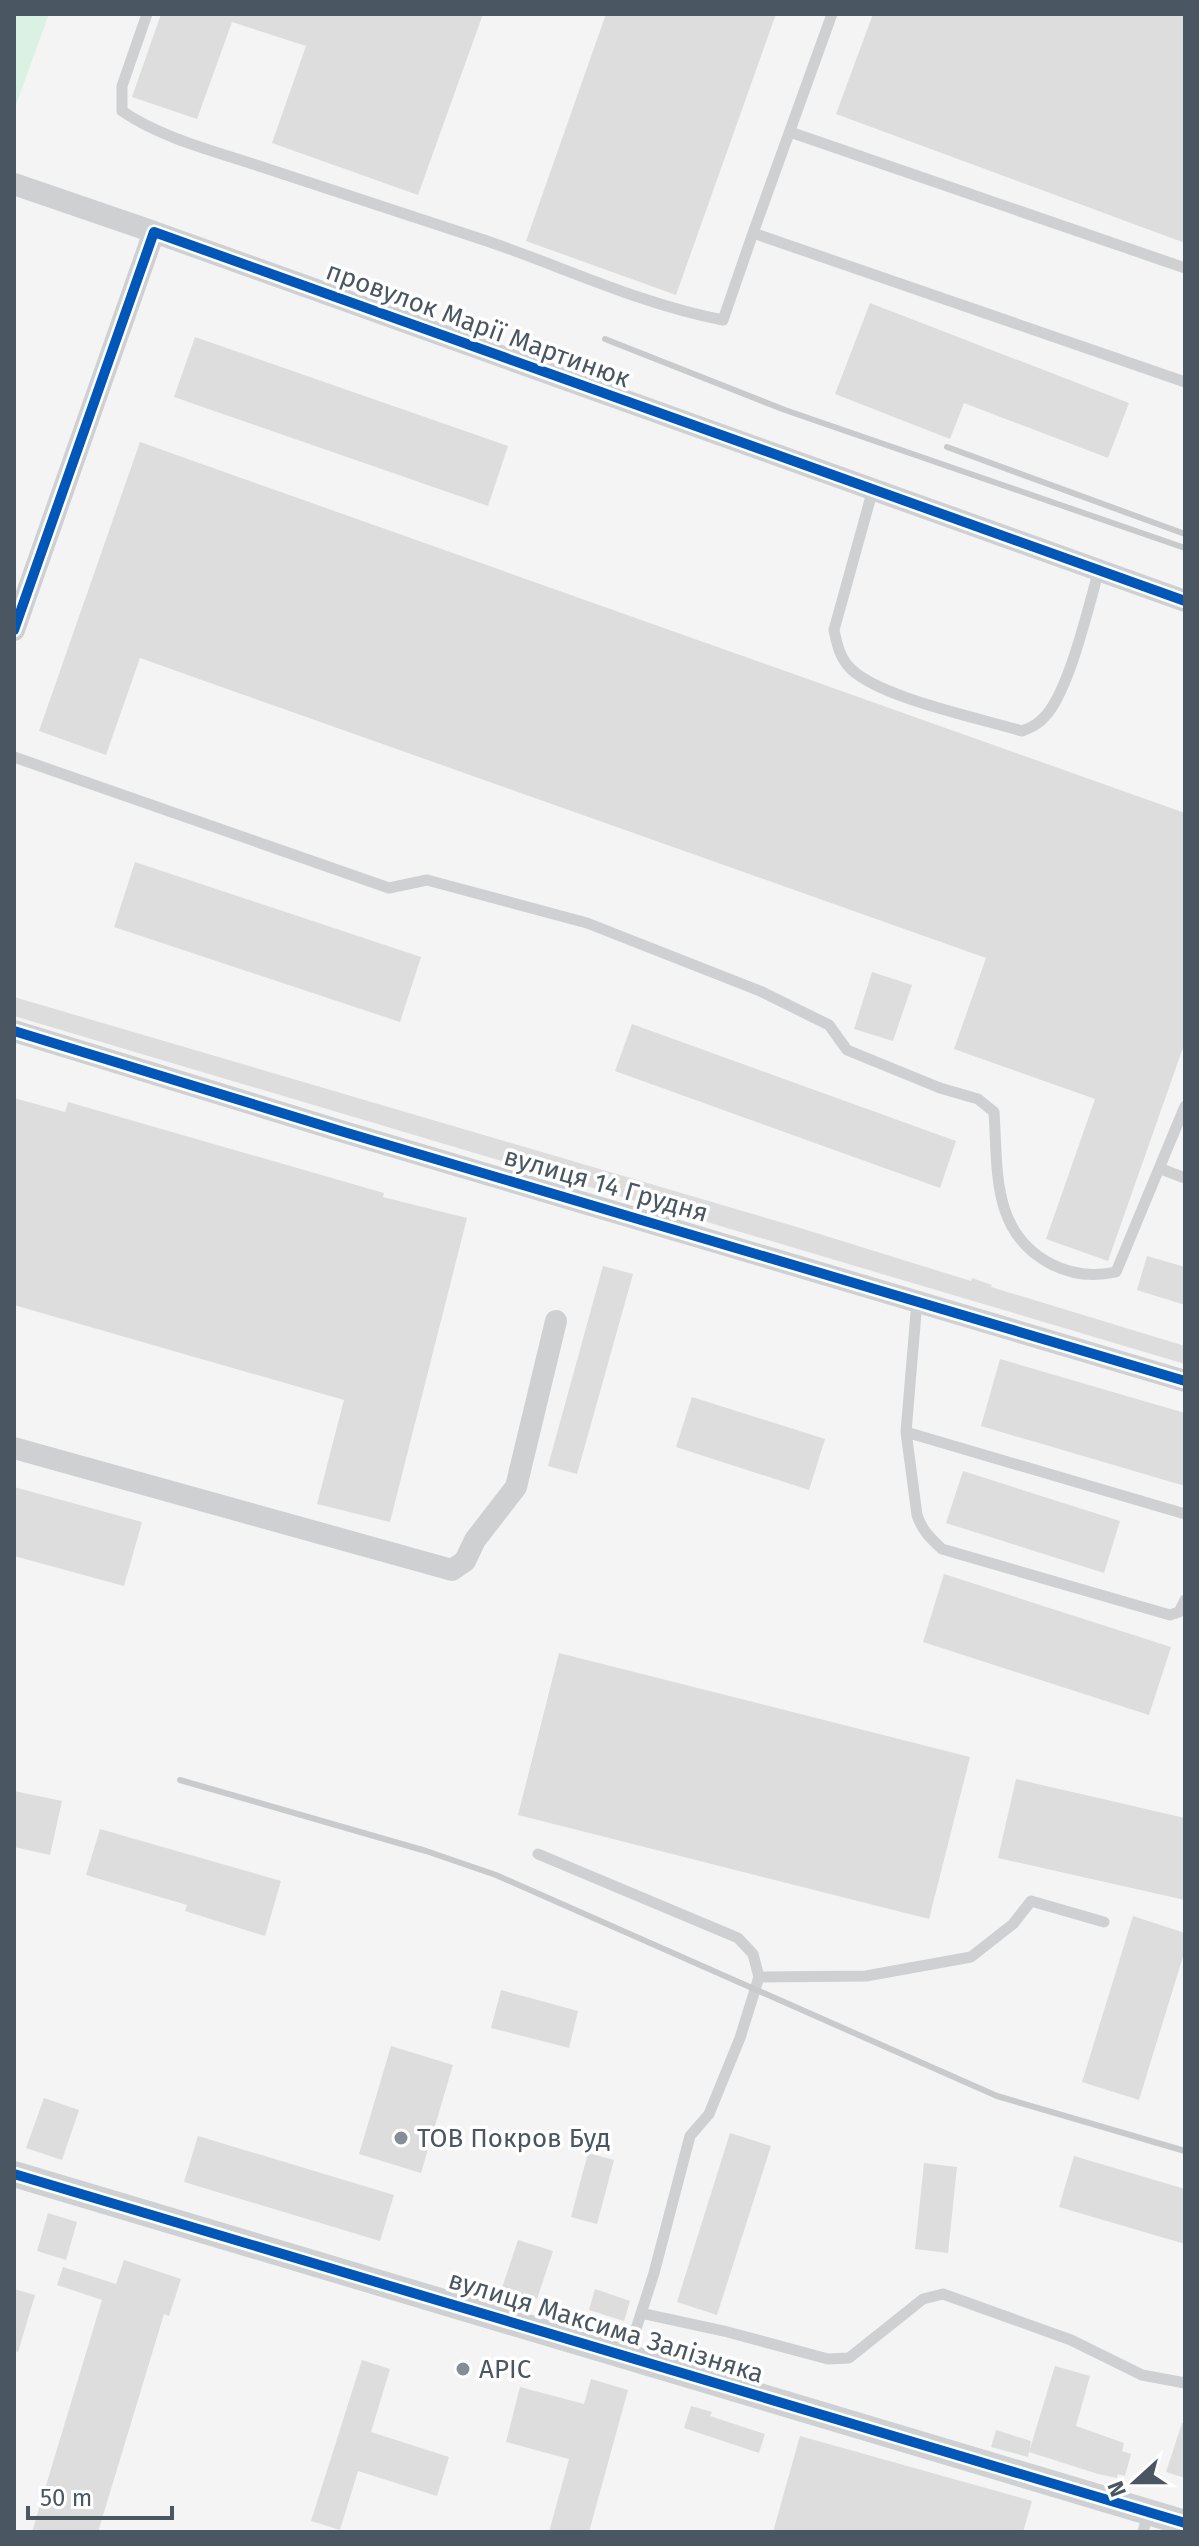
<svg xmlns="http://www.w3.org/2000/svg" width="1199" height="2546" font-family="'Fira Sans',sans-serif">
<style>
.green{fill:#d9f2e3}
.building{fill:#ddddde}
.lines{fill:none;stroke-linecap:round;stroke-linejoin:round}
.service{stroke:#ced0d2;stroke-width:11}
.minor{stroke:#ced0d2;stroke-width:22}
.tertiary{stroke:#ced0d2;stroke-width:26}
.rail{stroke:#c9cacc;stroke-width:6}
.cycleway-casing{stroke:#fff;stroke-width:15}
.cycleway{stroke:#0057b8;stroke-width:10}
.poi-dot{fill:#868d94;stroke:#fff;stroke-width:3}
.labels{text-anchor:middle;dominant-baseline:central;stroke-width:7;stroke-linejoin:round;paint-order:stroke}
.street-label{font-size:26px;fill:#4a5661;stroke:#fff}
.poi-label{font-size:26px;fill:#4a5661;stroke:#fff;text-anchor:start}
</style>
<rect width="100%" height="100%" fill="#f4f4f4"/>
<!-- green -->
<path class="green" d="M14,14H49L14,110Z"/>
<!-- building -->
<path class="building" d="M161,14H483L418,195L272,143L306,46L232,22L197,119L132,97Z
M606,14H776L676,295L526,241Z
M873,14H1185V243L836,114Z
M870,303L1129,403L1108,458L964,403L950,439L835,394Z
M195,337L508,446L488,506L174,397Z
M140,442L1185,813V1042L1108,1261L1046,1239L1095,1099L954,1049L986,958L140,658L106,755L39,731Z
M135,862L421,957L400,1022L114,927Z
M872,972L912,985L893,1041L854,1029Z
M14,997L797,1227L971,1281L972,1278L992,1285L991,1287L1185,1346V1364L14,1016Z
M632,1024L956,1141L940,1188L615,1071Z
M14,1098L65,1112L68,1102L384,1193L383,1197L467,1218L390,1522L317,1504L344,1400L14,1305Z
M1147,1256L1185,1267V1305L1137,1290Z
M603,1266L633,1274L577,1474L548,1466Z
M1000,1359L1185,1413V1486L981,1426Z
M692,1397L825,1439L809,1490L676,1447Z
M963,1471L1120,1521L1104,1573L946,1523Z
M14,1487L142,1522L124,1586L14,1556Z
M944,1574L1171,1647L1149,1715L923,1642Z
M559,1653L970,1757L929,1919L518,1815Z
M1016,1779L1185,1818V1900L998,1858Z
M14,1791L62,1801L50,1855L14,1847Z
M100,1829L281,1881L265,1936L185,1911L187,1905L86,1875Z
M1133,1916L1185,1933V1950L1139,2100L1082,2082Z
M501,1990L578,2011L569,2048L491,2028Z
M391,2046L453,2065L421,2173L359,2154Z
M44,2098L79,2110L62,2160L26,2148Z
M730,2133L771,2146L717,2315L677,2302Z
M198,2136L394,2195L380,2241L184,2182Z
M588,2153L614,2160L597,2224L571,2217Z
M1074,2156L1185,2189V2244L1059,2207Z
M924,2163L957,2167L948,2253L915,2249Z
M48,2213L77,2222L66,2260L37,2251Z
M518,2240L553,2251L537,2299L502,2288Z
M124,2260L181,2279L169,2316L164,2314L98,2532H32L102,2300L57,2285L63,2267L116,2284Z
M14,2289L35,2295L18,2352L14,2351Z
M595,2289L630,2301L624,2321L589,2310Z
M362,2360L390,2369L371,2432L449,2457L437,2496L358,2471L340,2530L311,2521Z
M1055,2366L1090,2376L1076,2426L1124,2443L1122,2451L1131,2454L1125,2476L1118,2474L1117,2478L1098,2474L1029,2452Z
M591,2379L628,2390L589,2532H549L569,2459L506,2442L520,2387L584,2404Z
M691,2406L712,2412L710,2416L765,2434L759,2453L684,2428Z
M1182,2423L1185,2424V2478L1166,2472Z
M996,2430L1031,2441L1028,2457L991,2447Z
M800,2436L1032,2501L1023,2532H773Z"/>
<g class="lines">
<!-- service -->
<path class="service" d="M147,14L122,86V111C163,139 215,151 262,167C335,191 408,215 481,239C562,266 639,304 723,320L753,233L1185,382
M790,132L1185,268
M753,233L832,14
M873,489L834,630C837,645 840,658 851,669C881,698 979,718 1022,731C1033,727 1040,723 1048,713C1071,683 1088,608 1099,570
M14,757L389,888L427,880L587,923L760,991L829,1025L847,1050L940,1088L978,1099L994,1112C998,1170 991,1233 1051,1264C1072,1275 1093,1277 1116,1272L1185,1106
M1161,1169L1185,1178
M917,1301L906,1432L917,1515C922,1530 930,1538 942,1549L1170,1615L1179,1612L1185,1600
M906,1432L1185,1514
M538,1854L738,1938L753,1954L759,1977L740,2038L709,2114L690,2136L654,2273L636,2329L615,2353
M759,1977L866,1976L971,1957L1013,1924L1031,1901L1104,1922
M641,2313L724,2331L828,2359L849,2358L923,2299L943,2294L1071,2340L1142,2375L1185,2383
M1143,2532L1148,2513"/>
<!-- minor -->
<path class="minor" d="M14,184L154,232
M14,630L154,232L1185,601
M14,1031L344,1132L1185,1381
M14,1448L452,1570L465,1561L475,1540L516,1487L556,1321"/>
<!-- tertiary -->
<path class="tertiary" d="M14,2174L1185,2523"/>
<!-- rail -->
<path class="rail" d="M605,339L785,410L1185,548
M947,447L1185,534
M180,1780L426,1851L496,1875L997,2096L1185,2151"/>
<defs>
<path id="cycleway" d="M14,630L154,232L1185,601
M14,1031L344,1132L1185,1381
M14,2174L1185,2523"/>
</defs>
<!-- cycleway casing -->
<use href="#cycleway" class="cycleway-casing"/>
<!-- cycleway -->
<use href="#cycleway" class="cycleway"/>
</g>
<!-- markers -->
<g class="poi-dot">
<circle cx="401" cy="2138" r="8"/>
<circle cx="463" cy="2369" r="8"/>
</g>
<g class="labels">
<!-- street labels -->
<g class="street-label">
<text transform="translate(478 325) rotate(20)">провулок Марії Мартинюк</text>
<text transform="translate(606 1185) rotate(16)">вулиця 14 Грудня</text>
<text transform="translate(606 2327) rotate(17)">вулиця Максима Залізняка</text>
</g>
<!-- poi labels -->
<g class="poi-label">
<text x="417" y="2138">ТОВ Покров Буд</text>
<text x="479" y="2369">АРІС</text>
</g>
</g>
<!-- border -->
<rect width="1199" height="2546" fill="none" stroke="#4a5661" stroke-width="32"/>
<!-- north arrow -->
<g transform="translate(1135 2482) rotate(249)" stroke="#ffffff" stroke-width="6" paint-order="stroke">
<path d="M0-6L14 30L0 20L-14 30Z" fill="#4a5661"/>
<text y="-12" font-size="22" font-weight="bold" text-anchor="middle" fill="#4a5661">N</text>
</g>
<!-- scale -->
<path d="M28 2506v12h144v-12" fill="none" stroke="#4a5661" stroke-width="4"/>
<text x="40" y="2506" font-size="24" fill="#4a5661" stroke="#ffffff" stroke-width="6" paint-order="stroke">50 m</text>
</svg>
